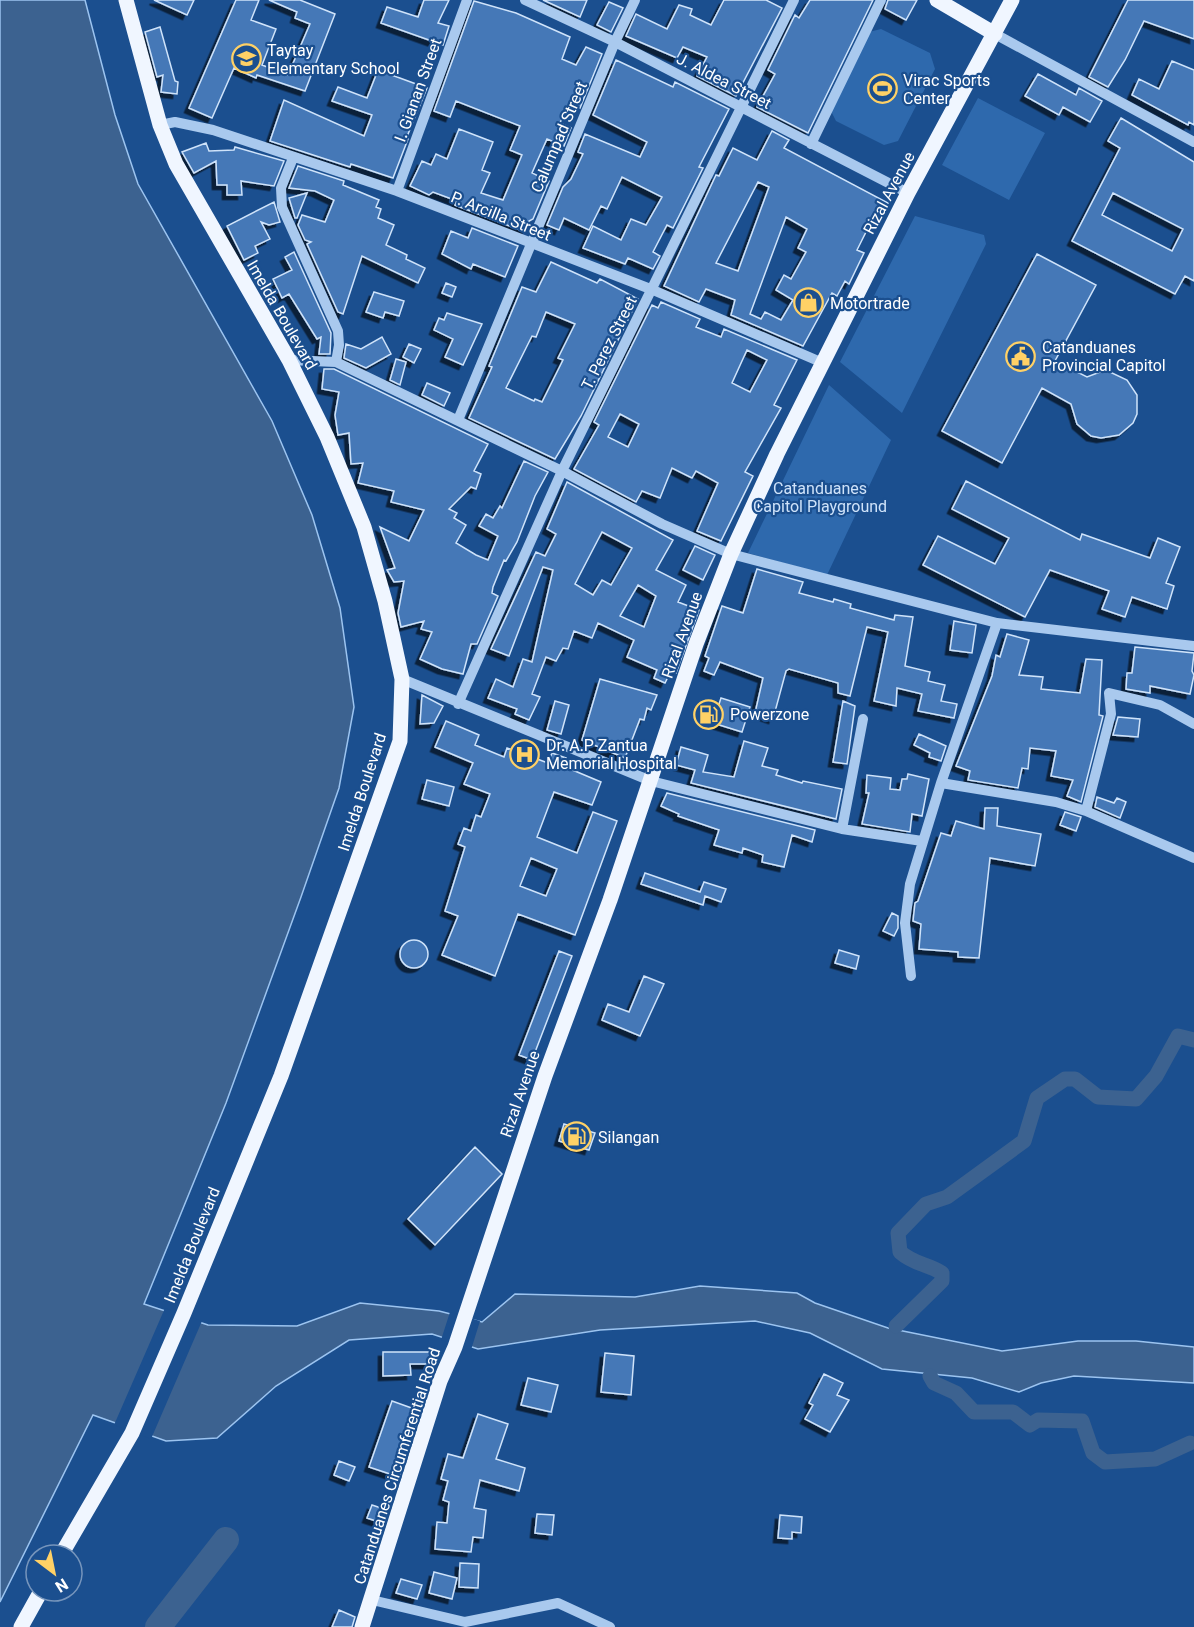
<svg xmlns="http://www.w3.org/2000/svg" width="1194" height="1627" font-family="Roboto,sans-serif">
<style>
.green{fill:#2e69ad}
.water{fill:#3c6290;stroke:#9cc4f0;stroke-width:1.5}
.pier{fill:#1b4f8f}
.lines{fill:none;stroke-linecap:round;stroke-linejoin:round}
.canal{stroke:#3c6290;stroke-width:15}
.river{stroke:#3c6290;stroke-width:26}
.building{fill:#4478b7;stroke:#cfe3fa;stroke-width:1.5;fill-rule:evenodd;filter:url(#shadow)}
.minor{stroke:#a9c9ee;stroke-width:10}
.major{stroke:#f0f6ff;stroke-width:15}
.labels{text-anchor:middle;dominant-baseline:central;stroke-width:4.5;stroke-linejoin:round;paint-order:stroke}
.poi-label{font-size:16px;fill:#fff;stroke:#1b4f8f;text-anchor:start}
.street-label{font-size:16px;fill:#fff;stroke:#1b4f8f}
.park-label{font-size:16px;fill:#cfe3fa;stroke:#1b4f8f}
</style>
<defs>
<filter id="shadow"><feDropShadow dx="-4.5" dy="4.5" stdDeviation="0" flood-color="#0009"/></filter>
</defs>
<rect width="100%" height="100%" fill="#1b4f8f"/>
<!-- green -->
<path class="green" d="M881,29L930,53L935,69L898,141L884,145L836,121L830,109L869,32Z
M978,98L1045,133L1009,200L942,165Z
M915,216L984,235L986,244L902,413L840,362Z
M829,385L891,440L827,575L748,553Z"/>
<!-- water -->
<path class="water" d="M0,0H85L115,115L138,184L272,421L312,515L340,608L354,707L339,788L301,897L226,1103L144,1304L208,1325L297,1326L360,1303L439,1311L482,1322L515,1294L635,1297L700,1286L797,1293L815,1303L888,1328L1002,1351L1078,1341H1136L1194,1347V1383L1074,1376L1041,1383L1019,1392L972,1378L882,1369L810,1333L755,1321L600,1330L478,1349L432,1334L349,1340L276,1386L217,1438L166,1441L93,1415L0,1602Z"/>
<!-- pier -->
<path class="pier" d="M165,1308L202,1321L151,1439L114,1425Z
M450,1312L480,1321L471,1350L441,1340Z"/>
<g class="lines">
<!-- canal -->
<path class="canal" d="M896,1326L942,1281V1273C926,1263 915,1265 900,1252L898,1233L926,1204L947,1197L1024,1141L1037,1098L1065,1079H1075L1098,1097L1136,1099L1156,1076L1178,1036L1194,1040
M930,1376L934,1383L956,1393L974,1412H1013L1030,1425L1038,1420L1082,1421L1093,1453L1105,1462L1155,1459L1190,1443"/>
<!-- river -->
<path class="river" d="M158,1627L226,1540"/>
</g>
<!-- building -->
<path class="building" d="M154,0H194L187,15Z
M236,0H259L251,20L276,29L262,65L288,75L310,24L295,18L297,12L269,0H300L335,14L305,91L257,75L256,78L234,68L212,118L189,108Z
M424,0H449L438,23L449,26L443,45L381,23L387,7L418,17Z
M543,0H587L580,17Z
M724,0H766L782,8L736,96L697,76L707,57L683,47L677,58L626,36L636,14L667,29L679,5L692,9L690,15L711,25Z
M810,0H873L808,133L757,107L775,74L768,70L795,15L799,18Z
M888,0H917L906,20L885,9Z
M1128,0H1194V39L1144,21L1125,60L1108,87L1089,77Z
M474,1L516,13L570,37L562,59L576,65L586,47L602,54L580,108L569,103L560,123L571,128L564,146L547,139L532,173L549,181L533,219L529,221L525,232L455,205L457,201L433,192L429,195L410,186L422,161L431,165L436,154L447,159L459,129L493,142L482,170L490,173L481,193L503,200L522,155L510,150L520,126L456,101L450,117L434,111Z
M609,2L623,8L611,32L597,25Z
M160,27L175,81L178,82L177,94L161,92L163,75L157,77L145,32Z
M616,60L673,87L675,82L729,109L699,167L703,168L673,228L667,225L653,252L660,256L653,269L628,258L625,264L583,248L593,226L621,240L631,219L646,225L662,197L622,177L607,209L601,206L589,230L564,218L559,230L547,225L563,187L571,179L583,154L578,152L585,134L640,157L647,142L593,115Z
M1172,61L1194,70V125L1189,122L1188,125L1132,95L1139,79L1159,89Z
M378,70L427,88L406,139H408L393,178L351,164L350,167L270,141L284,100L364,136L372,115L332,101L338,87L367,98Z
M1038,74L1076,95L1079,88L1102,101L1090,122L1063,107L1059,115L1025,96Z
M1121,118L1194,162V281L1185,276L1175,294L1072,241L1120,148L1108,141ZM1113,193L1183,229L1172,251L1102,215Z
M772,131L789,140L784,148L888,203L882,214L879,213L869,231L867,230L857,250L864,253L849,284L845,281L837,296L832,293L803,346L731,315L735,300L706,289L699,302L664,286L716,175L719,176L733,148L757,160ZM758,182L769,187L738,271L716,263ZM786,217L807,229L798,248L806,252L791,279L784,275L776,290L793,300L781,320L765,312L761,319L750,314Z
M206,143L209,151L234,150L235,147L284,161L274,186L241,181L242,195H227V185H217L216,161L194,173L182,152Z
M298,166L344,181L343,185L379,200L376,207L381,209L378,218L394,225L386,245L407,255L406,259L425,268L418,283L362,256L343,314L338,312L307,244L311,242L305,240L298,225L302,215L325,222L334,200L315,191L289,188Z
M307,193L297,218H295L289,198Z
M274,202L280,222L269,225L261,222L270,239L255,246L258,253L244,260L227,226Z
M472,228L518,246L505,277L473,264L471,269L442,254L451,231L468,238Z
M294,252L331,333L330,354H319L321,337L317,339L289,294L282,298L273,279L292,270L285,257Z
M1037,254L1096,285L1055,361L1087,377L1100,372H1110L1127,380L1137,395V414L1133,423L1119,435L1101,438L1091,436L1077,424L1071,404L1042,388L1002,463L942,431Z
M551,262L597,283L600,279L638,299L581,416L555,459L469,418L492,367L489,366L522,287L536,292ZM546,312L575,324L558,358L563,360L542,402L535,399L534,401L506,388L532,336L536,337Z
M446,283L456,287L452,297L442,293Z
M374,292L404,301L399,316L385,312L383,318L366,312Z
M661,302L700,319L696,327L721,337L724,329L797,360L774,405L781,408L745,472L753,476L721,541L697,531L718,483L696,471L692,478L672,468L660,498L642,491L636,502L574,469L599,425L594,422L652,305L658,308ZM747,350L767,360L750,392L732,383ZM620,414L639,424L628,447L608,437Z
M447,313L482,324L463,365L445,357L453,339L434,330L439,318L444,320Z
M382,337L391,354L366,368L344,358L346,344L361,349Z
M409,344L421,349L414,363L403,357Z
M396,359L406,362L400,385L390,380Z
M324,369H334L488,444L474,471L481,474L476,489L471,487L449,509L457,513L454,518L466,525L456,543L476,555L488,560L498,536L479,526L486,514L493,518L500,506L502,508L524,461L548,472L535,496L517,542L506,561L504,560L493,587L492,593L498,596L477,644H471L463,674L442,669L420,659L432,632L421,629L424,621L401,627L398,613L404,581L394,582L387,570L395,568L380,527L409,541L424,510L391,502L394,491L358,483L363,463L351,464L349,433L338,435L335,415L339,392L322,389Z
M427,383L450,393L444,406L422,395Z
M966,481L1080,540L1082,534L1150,558L1158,538L1180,547L1166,583L1174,586L1167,609L1132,597L1125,617L1102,609L1109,591L1050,570L1025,617L923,565L938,536L995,564L1009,538L952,509Z
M567,482L673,540L656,570L686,585L678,602L699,610L676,673L671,671L665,683L654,678L657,670L627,657L634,640L598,623L592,638L574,631L568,649L563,648L556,661L546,657L532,694L540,697L529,720L515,714L517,709L488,698L496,679L513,687L523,659L532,662L553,570L543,567L509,656L491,649L536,552L545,556L556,534L547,529ZM602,532L632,548L611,585L602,580L593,595L575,584ZM638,585L656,596L644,627L620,616Z
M695,546L715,555L703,580L683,570Z
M757,569L803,582L799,593L833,602L834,599L851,604L850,608L894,620L895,615L913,617L905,666L930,672L928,681L945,685L941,701L957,704L954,718L918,711L922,694L897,688L896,706L874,701L888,632L867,627L850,696L838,693V683L789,669L786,671L773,719L755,713L763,678L720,662L714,675L704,671L709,658L705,656L722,606L743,613Z
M954,621L976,625L972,653L950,650Z
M1007,634L1029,640L1019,675L1043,677L1041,689L1080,693L1086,659L1102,660L1099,715L1103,716L1081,802L1067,796L1073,780L1051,776L1056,751L1030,748L1028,769L1022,768L1018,788L968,780L970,771L956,766L992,676L996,655L1000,657Z
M1135,647L1194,653L1192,671L1194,675L1190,694L1150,686V693L1126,689L1127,673H1132Z
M600,679L657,695L651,710L647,708L644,720L640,719L625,758L582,740Z
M422,695L443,706L434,723L420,724Z
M721,698L750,707L742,732L713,723Z
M555,701L569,705L561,734L547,730Z
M843,701L855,706L847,764L833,762Z
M1118,717L1140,719L1138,737L1113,735Z
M446,721L479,735L475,745L504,757L507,748L548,763L552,753L566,758L563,766L601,782L592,805L554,792L537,837L577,853L593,812L617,821L575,935L518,914L495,976L442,955L458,916L445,911L465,847L458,844L464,828L471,831L476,815L481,817L490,794L464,784L473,763L435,747ZM531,858L557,869L546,896L520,886Z
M919,734L946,746L941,761L929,757L930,753L914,745Z
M744,741L768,748L762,766L778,770L776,775L802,783L803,781L842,789L836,819L691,783L695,770L676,765L681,747L708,755L703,772L734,777Z
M908,774L929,779L922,816L912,814L910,832L862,824L869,793H866L867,775L891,778L890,789L900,790L902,779H907Z
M427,780L454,787L449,806L422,799Z
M667,793L815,830L812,842L792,835L784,867L762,862L763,855L743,848L742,853L714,845L719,830L678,816L679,814L661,806Z
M1097,797L1114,803L1117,798L1126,802L1120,818L1095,807Z
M985,808H998L997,826L1041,834L1035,866L990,858L979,958L958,957V952L919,949L921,924L913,921L915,903L918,901L941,833L951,836L956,821L984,829Z
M1065,812L1081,817L1076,831L1060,825Z
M645,873L700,892L704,882L726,889L721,902L705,896L703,905L641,884Z
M892,913L898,916V928L894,936L883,931Z
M400 954a14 14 0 1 1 28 0a14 14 0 1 1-28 0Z
M839,950L859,956L856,969L835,963Z
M559,951L572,956L532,1060L519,1055Z
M644,976L664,984L640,1036L602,1020L608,1004L629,1012Z
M564,1124L595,1133L589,1150L559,1141Z
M475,1147L502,1174L435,1245L408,1219Z
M383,1352H437L436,1364H410L411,1375L383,1376Z
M605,1353L634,1356L631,1395L601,1392Z
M824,1374L843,1383L837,1395L849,1400L830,1432L805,1419L813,1405L809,1403Z
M528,1378L558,1385L551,1412L521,1405Z
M392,1401L420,1411L399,1477L369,1467Z
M478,1414L508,1424L496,1459L525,1468L519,1491L480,1480L474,1508L486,1510L483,1538L473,1537L471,1552L435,1549L437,1522L447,1523L449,1502L443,1500L448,1481L441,1479L448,1454L463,1458Z
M339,1461L355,1467L349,1481L334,1475Z
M372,1505L387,1510L382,1523L367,1518Z
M537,1514L554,1515L552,1535L535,1533Z
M780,1515L802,1517L801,1533L792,1532V1539L778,1538Z
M460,1563L479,1564L478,1588L459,1587Z
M434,1572L457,1578L452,1599L429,1593Z
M401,1579L422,1585L417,1599L396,1593Z
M339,1610L355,1617L352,1627H332Z"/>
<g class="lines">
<!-- minor -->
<path class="minor" d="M525,0L615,42L908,193
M995,34L1194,142
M160,125L175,122L213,130L397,191L653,290L823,363
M811,144L881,0
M293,158L281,188L282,207L338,331L339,345L336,362
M397,191L467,0
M289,360L336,362L562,471L662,524L731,554L997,623L1194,646
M458,420L615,42L635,0
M402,679L651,781L842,829L922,841
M458,704L562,471L794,0
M941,783L1056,802L1086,811L1194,858
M1086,811L1111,714L1109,693L1160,705L1194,724
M842,829L863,719
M911,976L905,923L910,884L941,783L997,623
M372,1600L465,1622L558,1603L610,1627"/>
<!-- major -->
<path class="major" d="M937,0L995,34
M61,1555L132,1433L184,1313L281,1076L400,741L402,679L385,601L364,527L327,437L289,360L176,164L160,125L126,0
M21,1627L41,1591
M362,1627L440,1381L455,1347L545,1076L610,900L696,644L731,554L777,454L908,193L1012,0"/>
</g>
<!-- icons -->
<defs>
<symbol id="school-ring" viewBox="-11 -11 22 22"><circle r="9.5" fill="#1b4f8f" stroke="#ffd166" stroke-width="1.5"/><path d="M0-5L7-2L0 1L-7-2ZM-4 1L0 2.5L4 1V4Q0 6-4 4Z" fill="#ffd166"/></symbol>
<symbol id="stadium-ring" viewBox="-11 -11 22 22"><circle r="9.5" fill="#1b4f8f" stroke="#ffd166" stroke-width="1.5"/><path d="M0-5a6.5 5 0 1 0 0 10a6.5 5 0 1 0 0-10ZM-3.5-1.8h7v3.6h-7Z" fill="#ffd166"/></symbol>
<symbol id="shop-ring" viewBox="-11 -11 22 22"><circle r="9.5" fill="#1b4f8f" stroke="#ffd166" stroke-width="1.5"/><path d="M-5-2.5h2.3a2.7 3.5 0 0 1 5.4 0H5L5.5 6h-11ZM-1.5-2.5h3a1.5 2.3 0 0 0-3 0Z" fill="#ffd166"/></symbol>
<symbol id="civic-ring" viewBox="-11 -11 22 22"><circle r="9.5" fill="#1b4f8f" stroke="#ffd166" stroke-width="1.5"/><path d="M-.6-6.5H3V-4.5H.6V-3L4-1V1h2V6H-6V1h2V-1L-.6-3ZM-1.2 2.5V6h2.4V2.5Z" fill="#ffd166"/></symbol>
<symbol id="fuel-ring" viewBox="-11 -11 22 22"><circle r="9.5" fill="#1b4f8f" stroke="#ffd166" stroke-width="1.5"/><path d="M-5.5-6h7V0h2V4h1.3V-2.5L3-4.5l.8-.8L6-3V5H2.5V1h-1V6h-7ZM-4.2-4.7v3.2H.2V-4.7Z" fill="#ffd166"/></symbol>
<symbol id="hospital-ring" viewBox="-11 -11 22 22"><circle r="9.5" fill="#1b4f8f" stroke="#ffd166" stroke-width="1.5"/><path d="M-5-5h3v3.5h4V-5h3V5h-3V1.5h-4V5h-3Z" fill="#ffd166"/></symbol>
</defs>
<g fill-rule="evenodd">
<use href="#school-ring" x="230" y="42" width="33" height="33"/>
<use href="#stadium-ring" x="866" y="72" width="33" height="33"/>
<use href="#shop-ring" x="792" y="286" width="33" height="33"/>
<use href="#civic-ring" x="1004" y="340" width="33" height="33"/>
<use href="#fuel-ring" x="692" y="698" width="33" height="33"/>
<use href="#hospital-ring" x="508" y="738" width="33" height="33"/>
<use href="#fuel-ring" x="560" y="1120" width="33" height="33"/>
</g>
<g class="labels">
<!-- poi labels -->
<g class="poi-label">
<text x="267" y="50">Taytay<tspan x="267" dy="18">Elementary School</tspan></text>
<text x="903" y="80">Virac Sports<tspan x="903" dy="18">Center</tspan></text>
<text x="830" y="303">Motortrade</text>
<text x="1042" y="347">Catanduanes<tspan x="1042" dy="18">Provincial Capitol</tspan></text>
<text x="730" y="714">Powerzone</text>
<text x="546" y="745">Dr. A.P Zantua<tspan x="546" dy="18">Memorial Hospital</tspan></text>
<text x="598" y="1137">Silangan</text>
</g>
<!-- street labels -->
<g class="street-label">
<text transform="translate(724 81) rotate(27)">J. Aldea Street</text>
<text transform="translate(418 90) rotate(-70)">I. Gianan Street</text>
<text transform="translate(559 137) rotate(-67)">Calumpad Street</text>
<text transform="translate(889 193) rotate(-62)">Rizal Avenue</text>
<text transform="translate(501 216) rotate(22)">P. Arcilla Street</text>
<text transform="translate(282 315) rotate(60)">Imelda Boulevard</text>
<text transform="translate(609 343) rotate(-63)">T. Perez Street</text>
<text transform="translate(682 635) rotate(-70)">Rizal Avenue</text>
<text transform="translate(362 792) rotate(-72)">Imelda Boulevard</text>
<text transform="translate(520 1094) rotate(-71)">Rizal Avenue</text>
<text transform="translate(192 1245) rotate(-68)">Imelda Boulevard</text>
<text transform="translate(397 1466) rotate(-72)">Catanduanes Circumferential Road</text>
</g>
<!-- park labels -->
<g class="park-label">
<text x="820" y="488">Catanduanes<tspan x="820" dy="18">Capitol Playground</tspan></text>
</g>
</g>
<!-- north arrow -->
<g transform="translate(54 1573) rotate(148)"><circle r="28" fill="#1b4f8f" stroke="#7695bc" stroke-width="1.5"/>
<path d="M0-4.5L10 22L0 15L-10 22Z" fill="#ffd166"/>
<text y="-9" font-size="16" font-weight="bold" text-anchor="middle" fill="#ffffff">N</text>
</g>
</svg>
